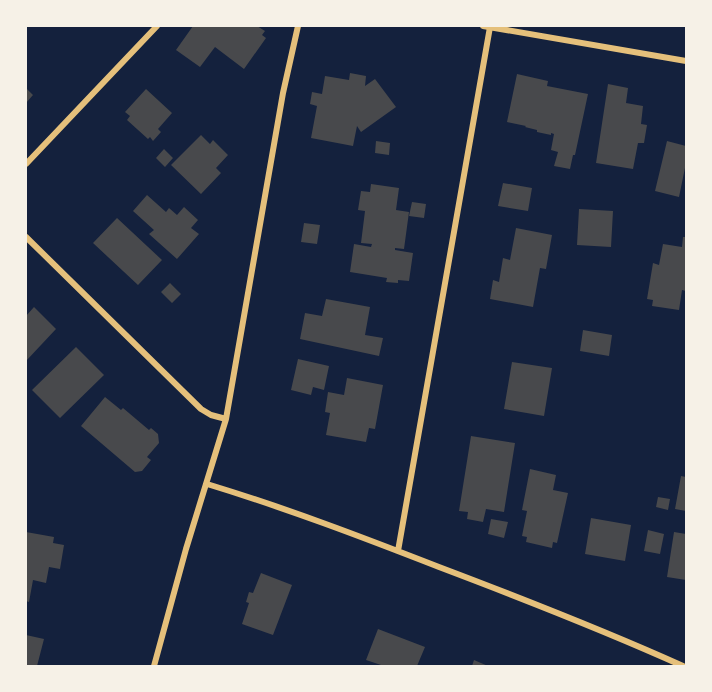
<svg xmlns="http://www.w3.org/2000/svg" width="712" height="692" font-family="Mulish,sans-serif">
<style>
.building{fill:#48494c}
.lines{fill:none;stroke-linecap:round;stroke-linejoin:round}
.minor{stroke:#e5c07b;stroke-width:6}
</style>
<rect width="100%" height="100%" fill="#14213d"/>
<!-- building -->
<path class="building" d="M193,26H257L265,31L262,35L266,38L244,69L215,47L200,67L176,50Z
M350,73L366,76L365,86L375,79L396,107L361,132L357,126L353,146L311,138L317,106L310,104L312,92L322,94L325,76L349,80Z
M517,74L548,81L547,86L588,94L575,155H573L570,169L554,166L558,152L551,150L554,134L551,133V135L537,132V130L525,127L526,126L507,122Z
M608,84L628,88L626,103L643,106L641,124L647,125L644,143H638L633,169L596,163Z
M26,88L33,95L26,103Z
M146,89L172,113L158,129L161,132L153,141L150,137L148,139L127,120L130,116L125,112Z
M201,135L210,144L213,140L228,155L216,168L221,173L201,194L171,165Z
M376,141L390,143L389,155L375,153Z
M667,141L686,146V163L679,197L655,191Z
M164,149L173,158L165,167L156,158Z
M503,183L532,188L528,211L498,206Z
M371,184L399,188L396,210L409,212L404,249L395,248V250L413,253L409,281L398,280V283L386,282L387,278L350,272L354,244L371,247L372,244L361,243L365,211L358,210L361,191L370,192Z
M147,195L166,212L169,208L177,215L184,207L198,220L191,228L199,234L177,259L149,234L154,230L133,211Z
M412,202L426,204L424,218L409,216Z
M579,209L613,211L611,247L577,245Z
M117,218L162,260L138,285L93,243Z
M304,223L320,225L317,244L301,242Z
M516,228L552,235L546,269L540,268L533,307L490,299L493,280L499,282L503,258L510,260Z
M683,237H686V291L682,290L679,310L652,306L653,300L647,299L653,263L659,265L663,244L682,247Z
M170,283L181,294L172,303L161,292Z
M326,299L370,307L365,335L383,338L379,356L300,339L305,313L322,316Z
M34,307L56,329L26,361V316Z
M583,330L612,335L609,356L580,351Z
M76,347L104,375L60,418L32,390Z
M298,359L329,366L324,390L313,387L311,395L291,390Z
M512,362L552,368L544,416L504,409Z
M347,378L383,385L375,429L369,428L366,442L326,435L330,413L325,412L328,392L344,395Z
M105,397L121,410L123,408L149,430L151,428L158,434L159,443L147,457L151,460L142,471L135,472L81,426Z
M471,436L515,443L504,512L486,509L483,522L467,519L468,512L459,511Z
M530,469L556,475L553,490L568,493L557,543L553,542L552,548L526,542L527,537L522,536L527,511L522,510Z
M681,476L686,477V511L675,509Z
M658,497L670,499L668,510L656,507Z
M591,518L631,525L625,561L585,554Z
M491,519L508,522L504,538L488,534Z
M648,530L664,534L660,554L644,551Z
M26,532L54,537L53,543L64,545L60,569L49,567L46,583L33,580L29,602L26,601Z
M674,532L686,534V580L667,577Z
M261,573L292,585L273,635L242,624L249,603L246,602L249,592L253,593Z
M378,629L425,647L417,666H384L366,660Z
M26,635L44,639L37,666H26Z
M474,660L488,666H472Z"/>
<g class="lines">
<!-- minor -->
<path class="minor" d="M483,26L686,61
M26,164L157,26
M26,237L201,409L211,415L226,419
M207,484C286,508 362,537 439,567C521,598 603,630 683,666
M398,551L490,27
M154,666L186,549L226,419L283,93L298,26"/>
</g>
<!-- border -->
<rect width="712" height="692" fill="none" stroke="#f6f1e7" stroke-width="54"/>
</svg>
